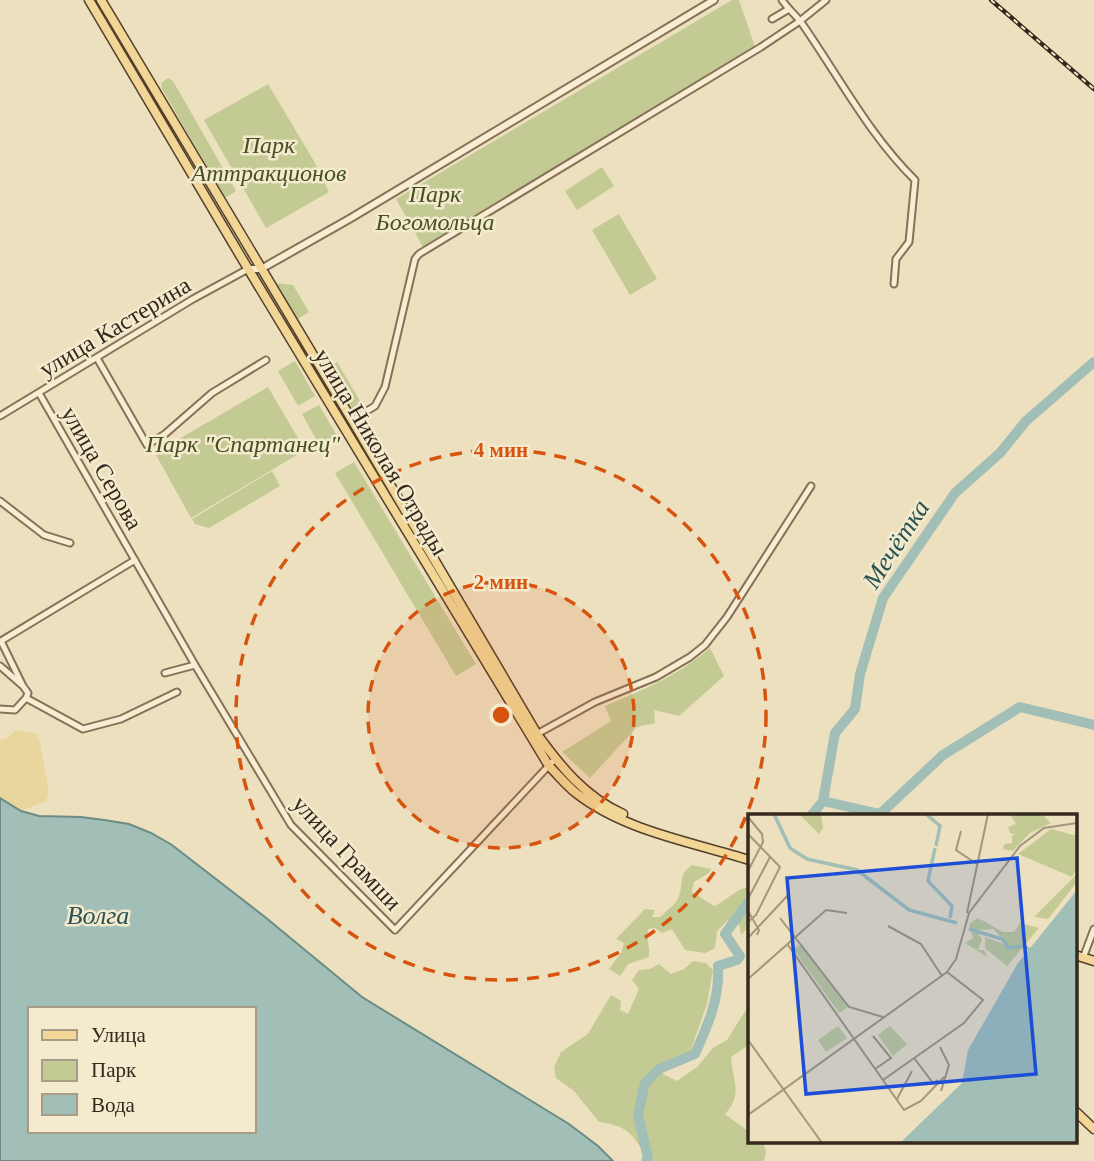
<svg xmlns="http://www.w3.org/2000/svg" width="1094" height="1161" font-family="'Times New Roman',serif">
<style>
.green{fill:#c3ca93}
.sand{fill:#e9d69c}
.water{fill:#a2bfb7;stroke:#6a8c84;stroke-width:2;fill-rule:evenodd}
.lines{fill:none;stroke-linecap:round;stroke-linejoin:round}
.river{stroke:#a2bfb7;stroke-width:10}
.minor-casing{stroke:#857158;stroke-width:9}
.tertiary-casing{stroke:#857158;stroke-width:10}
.primary-casing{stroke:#533f2c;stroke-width:11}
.minor{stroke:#f8edd2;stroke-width:5}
.tertiary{stroke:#f8edd2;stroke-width:6}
.primary{stroke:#f1d696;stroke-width:8}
.rail-casing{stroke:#35281c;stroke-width:4.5}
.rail{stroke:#f4eace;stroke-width:2;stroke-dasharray:5;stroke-linecap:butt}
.ring{fill:none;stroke:#d6540e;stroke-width:3.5;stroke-dasharray:12 9}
.labels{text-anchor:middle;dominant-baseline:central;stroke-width:5;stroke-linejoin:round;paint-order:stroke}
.park-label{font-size:24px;font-style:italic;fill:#455123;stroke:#f4eace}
.street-label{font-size:24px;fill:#35281c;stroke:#f4eace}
.water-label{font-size:26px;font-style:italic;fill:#2b5452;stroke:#f4eace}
.inset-river{fill:none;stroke:#a2bfb7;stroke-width:3.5}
.inset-road{fill:none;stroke:#a3967e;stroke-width:2}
.view{fill:#1d4ed8;fill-opacity:0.15;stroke:#1d4ed8;stroke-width:3.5}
.inset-edge{fill:none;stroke:#35281c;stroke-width:3.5}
.centre{fill:#d6540e;stroke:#f4eace;stroke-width:3.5}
.ring-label{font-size:21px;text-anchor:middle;font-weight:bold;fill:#d6540e;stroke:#f4eace;stroke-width:5;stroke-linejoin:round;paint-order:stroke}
</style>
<rect width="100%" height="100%" fill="#ede0bf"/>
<!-- green -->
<path class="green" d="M732,0H739L755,47L423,247L396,199Z
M168,78L173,81L236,191L225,198L162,89L161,83Z
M268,84L315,163L329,192L266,228L204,120Z
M602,167L614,186L577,210L565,191Z
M619,214L657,279L630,295L592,230Z
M274,283L293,285L309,312L296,320Z
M295,361L315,396L298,406L278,371Z
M337,362L363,406L351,413L325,369Z
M268,387L305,450L191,518L155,453Z
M319,405L337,436L320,446L302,414Z
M354,462L476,664L456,676L335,473Z
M272,471L280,486L209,528L195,524L192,519Z
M710,648L724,676L679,716L654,710L655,723L637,727L590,778L562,752L611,721L605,706C643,690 679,675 710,648Z
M692,865L711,869L709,873L694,882L692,892L714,906C727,901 736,888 749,887V926L741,935L739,924L728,920L717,931L715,948L705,953L685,950L672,929L662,933L655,928L648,929C646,938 650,947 649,957L628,964L620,976L609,969L621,953L624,943L616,939L645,909L655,910L652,917H660C666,911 677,904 679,896C684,882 678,875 692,865Z
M693,961L706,963L713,970L707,1004L690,1052L663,1063V1074L677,1081L697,1067L713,1048L727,1040L749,1005V1045L731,1057C733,1082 743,1094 725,1114L749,1132V1142H763L766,1152L764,1161H648C634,1135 629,1126 599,1122L574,1091L556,1078L554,1067L561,1052L588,1034L611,995L621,1001L620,1010L628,1014L639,989L632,980L639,970L650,969L659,964L671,974L684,969Z"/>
<!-- sand -->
<path class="sand" d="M16,730L35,733L39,738L49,792L46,801L21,811L0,798V740L7,738Z"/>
<!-- water -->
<path class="water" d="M0,798L21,811L39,816L81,817L104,820L129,824L151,833L172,845L265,917L362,997L569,1124L598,1146L613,1161H0ZM30,1009H254V1131H30Z"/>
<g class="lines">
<!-- river -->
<path class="river" d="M823,801L880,814L943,755L1020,707L1094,725
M811,816L823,801L835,733L855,709L860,674L883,598L955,493L1000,453L1026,421L1094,362
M646,1161L648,1158L638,1115L645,1083L659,1069L695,1054C708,1025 720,998 718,966L737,960L740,956L725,934L749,901"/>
<defs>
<path id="minor" d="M782,0C788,9 797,16 803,25C839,77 870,136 915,180L909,242L896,259L894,284
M772,19L789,9
M97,358L147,445L165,434L212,393L266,360
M39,393L195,665L291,825L395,930L555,759
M0,416L193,299L248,269
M352,420L375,406L385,387L415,259L419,254L761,47L800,21L826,0
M0,501L44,535L70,543
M0,666L23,686L28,693L26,698
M165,673L195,665
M23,686L1,641L135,560
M26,698L83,729L121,719L177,692
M0,709L15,710L26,698
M537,734L595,702L656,677L690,657L705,645L727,617L811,486
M1083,958L1094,929"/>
<path id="tertiary" d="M248,269H261L351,218L714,0"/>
<path id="primary" d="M89,0L241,257L549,766C558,775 566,785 576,793C624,831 692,842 749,860
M101,0L352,420L537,734C561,767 585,797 623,814
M1075,955L1094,961
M1075,1111L1094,1129"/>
</defs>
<!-- minor casing -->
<use href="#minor" class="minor-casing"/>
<!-- tertiary casing -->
<use href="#tertiary" class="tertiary-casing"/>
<!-- primary casing -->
<use href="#primary" class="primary-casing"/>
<!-- minor -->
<use href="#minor" class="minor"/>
<!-- tertiary -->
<use href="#tertiary" class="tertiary"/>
<!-- primary -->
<use href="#primary" class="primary"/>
<defs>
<path id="rail" d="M991,0L1094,89"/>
</defs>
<!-- rail casing -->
<use href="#rail" class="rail-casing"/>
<!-- rail -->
<use href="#rail" class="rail"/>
</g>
<!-- distance rings -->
<circle cx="501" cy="715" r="133" fill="#d6540e" fill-opacity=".12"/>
<g class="ring">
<circle cx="501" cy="715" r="133"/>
<circle cx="501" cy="715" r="265"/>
</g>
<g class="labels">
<!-- park labels -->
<g class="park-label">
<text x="269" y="145">Парк<tspan x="269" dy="28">Аттракционов</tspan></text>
<text x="435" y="194">Парк<tspan x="435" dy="28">Богомольца</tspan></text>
<text x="243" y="444">Парк "Спартанец"</text>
</g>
<!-- street labels -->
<g class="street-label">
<text transform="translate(115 327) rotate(-31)">улица Кастерина</text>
<text transform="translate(381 452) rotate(59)">улица Николая Отрады</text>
<text transform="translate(102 468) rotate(60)">улица Серова</text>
<text transform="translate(347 853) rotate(47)">улица Грамши</text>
</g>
<!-- water labels -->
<g class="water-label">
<text transform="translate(896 544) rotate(-57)">Мечётка</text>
<text x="98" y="915">Волга</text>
</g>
</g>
<!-- overview -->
<g transform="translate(748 814)">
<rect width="329" height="329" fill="#ede0bf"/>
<path d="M51,0H73L75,14L71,20ZM262,0H294L303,9L282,19L265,37L254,35L257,30L264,29V21H269L262,19L260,13L268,10ZM303,15L329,22V54L324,63L270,40ZM329,60V68L300,105L286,103ZM230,104L255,118H266L272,109L291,114L259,152L237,134V123L259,131L245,115L228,116L234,125L230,136H236L239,143L217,129L225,124L221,110ZM54,130L100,193L91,199L45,135ZM90,212L99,224L78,238L70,226ZM142,212L159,230L145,242L130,221Z" fill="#c3ca93"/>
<path d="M329,76V329H152L214,269L220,236L270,149Z" fill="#a2bfb7"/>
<path class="inset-river" d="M26,0L42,34L59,45L109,56L161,96L209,109M178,0L192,12L188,32M187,34L180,67L204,92L202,104M221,115L254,125L261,134L276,132L284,137"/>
<path class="inset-road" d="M0,3L14,20L15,28L0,57M213,17L208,36L229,50M0,20L32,53L8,101L0,108M0,85L22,43M0,97L11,116L9,121M219,99L240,0M32,104L101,193L135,203M140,112L173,130L194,162M0,124L41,80M40,131L156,296L173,287L196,263M0,165L78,96L99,99M125,222L143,244L127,255M0,226L74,329M192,233L201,251L193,277M166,244L185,269L190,266M135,266L216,209L235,186L199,158M149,285L164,257M0,301L199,158L208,145L221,99L272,32L296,14L329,9"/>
<path class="view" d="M269,44L288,260L58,280L39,64Z"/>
<rect width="329" height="329" class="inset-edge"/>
</g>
<circle cx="501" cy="715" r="10" class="centre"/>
<g class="ring-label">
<text x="501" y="457">4 мин</text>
<text x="501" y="589">2 мин</text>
</g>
<!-- legend -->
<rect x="28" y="1007" width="228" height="126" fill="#f4eace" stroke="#a89c87" stroke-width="2"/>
<rect x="42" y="1030" width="35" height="10" fill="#f1d696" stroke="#a89c87" stroke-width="2"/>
<text x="91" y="1042" font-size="21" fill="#35281c">Улица</text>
<rect x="42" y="1060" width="35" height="21" fill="#c3ca93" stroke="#a89c87" stroke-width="2"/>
<text x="91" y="1077" font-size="21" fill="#35281c">Парк</text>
<rect x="42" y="1094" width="35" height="21" fill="#a2bfb7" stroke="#a89c87" stroke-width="2"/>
<text x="91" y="1112" font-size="21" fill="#35281c">Вода</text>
</svg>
